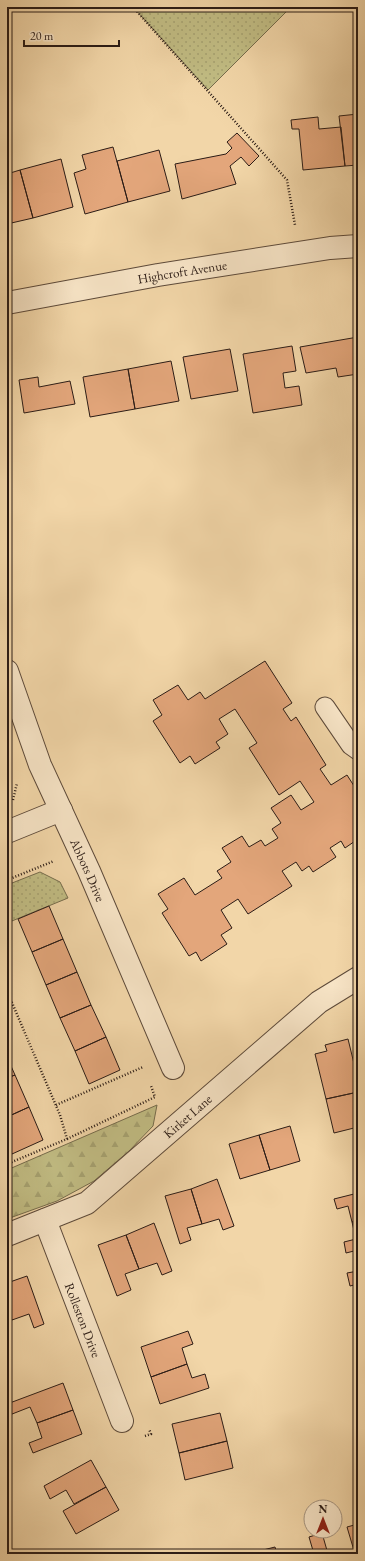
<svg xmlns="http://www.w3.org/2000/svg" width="365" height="1561" font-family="'EB Garamond',serif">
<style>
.green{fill:url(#green-dots);stroke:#766c4c}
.forest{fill:url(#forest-firs);stroke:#766c4c}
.building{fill:#e3a67b;stroke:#2b1c16}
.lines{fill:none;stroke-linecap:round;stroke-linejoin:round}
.lane-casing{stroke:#5d4a3a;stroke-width:21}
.street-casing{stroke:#5d4a3a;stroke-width:24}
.path{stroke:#2b1c16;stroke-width:2.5;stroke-dasharray:1 2;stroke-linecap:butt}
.lane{stroke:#f7e4c6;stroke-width:19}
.street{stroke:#f7e4c6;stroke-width:22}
.labels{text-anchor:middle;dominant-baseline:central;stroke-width:3;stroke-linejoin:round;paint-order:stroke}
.street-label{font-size:13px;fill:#2b1c16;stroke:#f7e4c6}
</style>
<defs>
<pattern id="green-dots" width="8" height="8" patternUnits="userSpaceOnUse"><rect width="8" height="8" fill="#c1bc83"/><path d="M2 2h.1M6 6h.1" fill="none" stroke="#a6a170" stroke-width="1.8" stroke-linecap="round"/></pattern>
<pattern id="forest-firs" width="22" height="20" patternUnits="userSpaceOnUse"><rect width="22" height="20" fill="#c1bc83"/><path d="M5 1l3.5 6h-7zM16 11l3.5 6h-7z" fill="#a6a170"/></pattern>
</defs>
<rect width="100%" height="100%" fill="#f2d6a8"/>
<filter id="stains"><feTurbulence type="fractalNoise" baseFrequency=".005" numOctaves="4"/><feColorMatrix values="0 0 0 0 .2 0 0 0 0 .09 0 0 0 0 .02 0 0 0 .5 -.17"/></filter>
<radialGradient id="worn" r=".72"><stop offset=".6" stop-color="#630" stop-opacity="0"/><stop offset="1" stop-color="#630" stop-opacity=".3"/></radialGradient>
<!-- green -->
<path class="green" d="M133,7H291L208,90Z
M40,872L60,882L68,898L7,923V885Z"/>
<!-- forest -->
<path class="forest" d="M157,1105L153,1126L129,1151L94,1181L57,1201L7,1219V1170Z"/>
<!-- building -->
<path class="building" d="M358,114V165L345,166L339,116Z
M318,117L319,129L341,127L345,166L303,170L299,129H292L291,120Z
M237,133L259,156L249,166L241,157L230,166L236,184L182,199L175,164L226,154L232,148L227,142Z
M113,147L128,202L85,214L74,173L86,169L82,155Z
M159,150L170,191L128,202L117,161Z
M61,159L73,207L33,218L20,170Z
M20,170L33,218L7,224V174Z
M358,337V374L338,377L336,368L306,373L300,347Z
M292,346L296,371L283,373L285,388L299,386L302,405L253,413L243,354Z
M230,349L238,391L191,399L183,357Z
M171,361L179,401L135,409L128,369Z
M128,369L135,409L90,417L83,377Z
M38,377L39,387L70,381L75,404L24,413L19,380Z
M265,661L292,703L283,709L291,721L296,717L326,765L320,769L331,785L347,775L356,789L358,788V839L345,848L341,841L330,848L336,857L313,872L309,866L302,871L296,862L282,871L292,886L248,914L238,899L221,910L232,928L221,935L227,944L201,961L196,952L189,956L162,913L168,909L158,894L184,878L195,895L222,878L217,871L231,862L222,848L242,836L249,847L261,840L265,846L278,838L272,829L281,823L271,808L291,795L301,810L314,802L300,781L279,795L249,748L257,743L235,709L219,719L228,734L216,742L220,748L195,764L190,756L180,763L153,721L162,715L153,700L178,685L188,700L200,692L205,699Z
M49,906L63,939L32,952L18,919Z
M63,939L77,972L46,985L32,952Z
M77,972L91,1005L60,1018L46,985Z
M91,1005L106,1037L75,1051L60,1018Z
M106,1037L120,1070L89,1084L75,1051Z
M348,1039L358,1080V1092L326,1099L315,1054L327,1051L325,1045Z
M7,1057L15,1075L7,1078Z
M15,1075L29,1107L7,1117V1078Z
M358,1092V1127L334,1133L326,1099Z
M29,1107L43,1140L12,1154L7,1142V1117Z
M290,1126L300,1161L270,1170L259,1135Z
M259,1135L270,1170L240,1179L229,1144Z
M217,1179L234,1226L223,1230L219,1219L202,1224L191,1189Z
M191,1189L202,1224L187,1228L191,1240L180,1244L165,1196Z
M358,1193V1221L352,1222L348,1206L337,1209L334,1199Z
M358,1221V1250L346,1253L344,1242L356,1239L352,1222Z
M154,1223L172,1271L162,1275L157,1263L139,1269L126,1235Z
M126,1235L139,1269L125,1274L131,1290L117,1296L98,1245Z
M358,1271V1284L350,1286L347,1273Z
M27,1276L44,1324L34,1328L29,1314L12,1320L7,1306V1283Z
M188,1331L193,1344L182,1348L187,1364L151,1377L141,1347Z
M187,1364L192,1378L205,1374L209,1388L160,1404L151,1377Z
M63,1383L73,1410L37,1423L30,1407L7,1416V1404Z
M73,1410L82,1434L33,1453L29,1443L42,1438L37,1423Z
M220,1413L227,1441L179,1453L172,1424Z
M227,1441L233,1468L185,1480L179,1453Z
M91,1460L106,1487L74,1504L66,1490L50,1499L44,1486Z
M106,1487L119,1510L76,1534L63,1511Z
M358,1524V1554H355L347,1527Z
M322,1533L328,1554H314L309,1537Z
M275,1547L277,1554H264L263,1550Z"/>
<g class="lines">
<defs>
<path id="lane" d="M325,707L351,745L358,750"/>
<g id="street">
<path id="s1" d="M7,303L158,275L330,248L358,246"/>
<path id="s2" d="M7,671L40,765L89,871L173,1068"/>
<path d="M7,832L61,810"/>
<path id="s3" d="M45,1220L122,1421"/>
<path id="s4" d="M7,1235L87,1203L319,1002L358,978"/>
</g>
</defs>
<!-- lane casing -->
<use href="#lane" class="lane-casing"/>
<!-- street casing -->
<use href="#street" class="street-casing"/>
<!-- path -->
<path class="path" d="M133,7L287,180L295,225
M13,800L17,783
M7,880L54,861
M7,991L60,1115L67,1139L7,1164
M56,1105L143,1067
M67,1139L155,1097L151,1086
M145,1436L151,1434L149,1429"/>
<!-- lane -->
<use href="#lane" class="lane"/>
<!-- street -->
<use href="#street" class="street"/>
</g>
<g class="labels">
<!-- street labels -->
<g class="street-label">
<text stroke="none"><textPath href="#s1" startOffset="178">Highcroft Avenue</textPath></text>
<text stroke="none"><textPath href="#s2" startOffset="215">Abbots Drive</textPath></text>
<text stroke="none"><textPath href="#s4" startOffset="219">Kirket Lane</textPath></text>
<text stroke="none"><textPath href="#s3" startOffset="107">Rolleston Drive</textPath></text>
</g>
</g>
<!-- margin -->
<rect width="365" height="1561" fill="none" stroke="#f2d6a8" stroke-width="24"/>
<rect x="8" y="8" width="349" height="1545" fill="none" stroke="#2b1c16" stroke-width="2"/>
<rect x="12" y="12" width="341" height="1537" fill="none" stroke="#2b1c16"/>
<!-- north arrow -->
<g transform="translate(323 1519)"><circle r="19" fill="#f7e4c6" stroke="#a59480"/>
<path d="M0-3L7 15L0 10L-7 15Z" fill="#8f2418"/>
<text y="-6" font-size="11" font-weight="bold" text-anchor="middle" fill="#2b1c16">N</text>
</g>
<!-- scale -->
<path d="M24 40v6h95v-6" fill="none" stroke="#2b1c16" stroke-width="2"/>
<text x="30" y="40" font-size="12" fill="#2b1c16" stroke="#f7e4c6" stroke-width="3" paint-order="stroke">20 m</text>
<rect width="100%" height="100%" filter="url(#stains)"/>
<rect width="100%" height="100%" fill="url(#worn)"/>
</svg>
